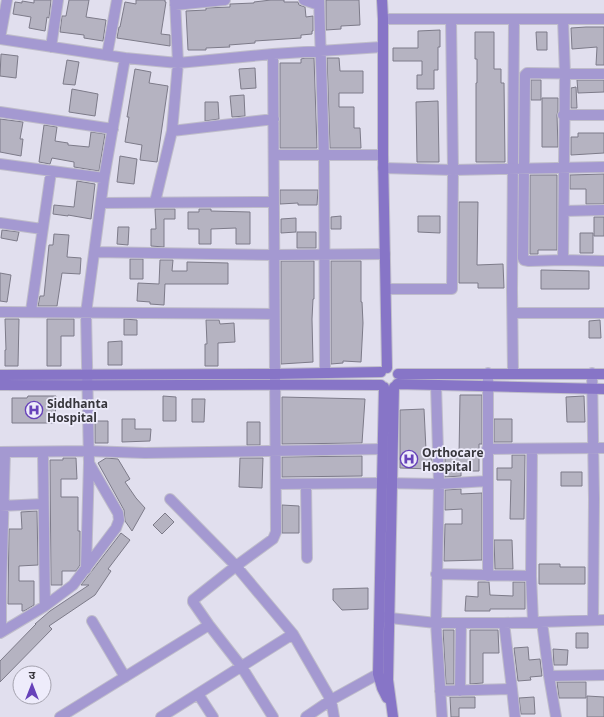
<svg xmlns="http://www.w3.org/2000/svg" width="604" height="717" font-family="'Open Sans','Noto Sans Devanagari',sans-serif">
<style>
.building{fill:#b5b3c1;stroke:#7d7b89}
.lines{fill:none;stroke-linecap:round;stroke-linejoin:round}
.street-casing{stroke:#bfbdca;stroke-width:12}
.secondary-casing{stroke:#bfbdca;stroke-width:12}
.street{stroke:#a499d1;stroke-width:10}
.secondary{stroke:#8775c7;stroke-width:10}
.labels{text-anchor:middle;dominant-baseline:central;stroke-width:3.5;stroke-linejoin:round;paint-order:stroke}
.poi-label{font-size:12px;font-weight:bold;fill:#37363c;stroke:#eeecfb;text-anchor:start}
</style>
<rect width="100%" height="100%" fill="#e1dfee"/>
<!-- building -->
<path class="building" d="M34,0H51L49,18L47,17L45,31L29,28L31,17L13,14L15,2L22,3V1L34,3Z
M69,0H89L86,17L106,20L103,41L84,38V35L60,32L62,16H66Z
M136,0H165V2H166L161,34L170,35V46L117,38L119,27H120L125,2L136,4Z
M271,0H284V2H298L299,5L305,7L306,17L313,16V31H312V34L301,35V38L255,41V43L229,45L230,47L206,48V50H188L186,11L206,10V8L230,7V4L254,3V2Z
M326,0H359L360,25L341,26V29L326,30Z
M586,27H604V65H596L597,47L572,49L571,28Z
M440,30V47H438V70H434V89H417V75H422V61H393V48H418V31Z
M475,32H494V69H501V83H504L505,162H476V83H477V59H475Z
M536,32H547V50H537Z
M1,54L18,56L16,78L0,76Z
M305,58H314L317,148H280V63H301V59Z
M327,58H339L340,71H363V93H339V107H354V128H360L361,148H330Z
M67,60L79,62L75,85L63,84Z
M255,68L256,88L241,89L239,69Z
M135,69L151,72L149,83L168,86L157,162L140,160L142,145L125,142L129,117H127Z
M531,80H541V100H531Z
M577,80H604V92L578,93Z
M576,87L577,108H571V88Z
M72,89L98,94L95,116L69,112Z
M244,95L245,116L232,117L230,96Z
M542,98H558V111L557,115L558,147H542Z
M438,101L439,162H417L416,102Z
M205,102H218L219,119L205,121Z
M0,119L23,122L20,139H23L21,156L0,152Z
M44,125L57,127L55,141L68,143V145L89,147L91,132L105,134L99,171L74,167V162L52,158L50,164L39,162Z
M578,133H604V153L571,155V137H578Z
M120,156L137,159L134,184L117,182Z
M604,174V204H586V189H570V175Z
M530,175H557V250H538V254H530Z
M77,181L95,184L91,219L68,215V216L53,214L54,205L74,207Z
M280,190H318L317,205H298V203L280,204Z
M459,202H478L477,265L503,264L504,288H478V283H459Z
M155,209H175V219H164V247L151,246V229H156Z
M199,209H211V211L250,212V244H236V228L211,229V244H199V229H188V212H199Z
M341,216V229H331V217Z
M418,216H440V233L418,232Z
M594,217H604V236H594Z
M296,218V232L281,233V219Z
M118,227H129L128,245L117,244Z
M2,230L19,232L17,241L1,238Z
M297,232H316V248H297Z
M580,233H593V253H580Z
M54,234L69,235L67,257L81,258L80,274L62,273L57,306H38L40,296H44L49,245H53Z
M130,259H143V279H130Z
M160,260H173L172,271H187V262L228,263V284H165L164,305L150,304V302L137,301L138,283L159,284Z
M281,261H314V299H313L312,319L313,362L281,364Z
M331,261H361V302H362L363,323L361,362L343,361V363L331,364Z
M541,270L589,271V289H541Z
M0,273L11,275L7,302L0,301Z
M5,319H19L18,366H5V350H6Z
M47,319H74V336H61V366H47Z
M124,319L137,320V335H124Z
M206,320H219L220,324L234,323L235,342L218,343V366H205V344H207Z
M600,320L601,338H589V321Z
M122,341V365H108V342Z
M460,395H482V444H479V471H461V476L445,477V456H459Z
M28,396H56L55,423H12V398H27Z
M163,396L176,397V421H163Z
M584,396L585,422H567L566,397Z
M282,397L365,399L362,443L282,444Z
M192,399H205L204,422H192Z
M424,409L426,450H428V456H432V469L400,468V410Z
M122,419H135V429H151L150,441L122,442Z
M494,419H512V442H494Z
M95,421H108V443H95Z
M247,422H260V445H247Z
M512,455H525L524,519H510L511,480H497V468H512Z
M362,456V476L282,477V457Z
M63,458H76L77,479H61V497H78V531H80V565L76,571H62V585H51L50,460H63Z
M106,458L118,459L130,479L125,482L136,498L145,508L132,531L125,521L124,510L98,463Z
M240,458H263L262,488L239,487Z
M561,472H582V486H561Z
M461,489V494L482,493V560L444,561L445,524H462V509L445,510V490Z
M282,505L299,506V533H282Z
M37,511L38,565L19,566V581H34V605L24,611H22V604H8L9,529H22L21,512Z
M165,513L174,522L162,534L153,525Z
M121,533L130,540L108,569L111,571L95,595L49,626L52,629L0,682V661L36,624H35L50,611L89,585H81Z
M494,540H512L513,569H495Z
M539,564H560V567H585V584H539Z
M478,582H489L490,595L513,596V582H525V609H490V611H465L466,596L478,597Z
M368,588V609L342,610L333,600V589Z
M443,630H454V684H446Z
M470,630H498L499,653H483V683L470,684Z
M576,633H588V648H576Z
M528,647L529,660L540,659L542,676L530,677L531,680L518,681L514,648Z
M553,649L568,650L567,665H554Z
M557,682H586V698H559Z
M587,696L604,697V717H587Z
M450,697H475V708H459V717H451Z
M534,697L535,714H521L519,698Z"/>
<g class="lines">
<defs>
<path id="street" d="M304,0L319,5
M319,0L324,156L325,373
M175,5L225,0
M383,19H604
M0,38L7,0
M0,39L125,58L178,63L273,54L382,47
M51,47L58,0
M107,55L117,0
M604,74L527,73L525,75L523,258L524,260L529,261L563,260L604,261
M0,112L113,129
M563,115H604
M172,131L274,119
M274,155H383
M0,164L104,178
M383,168L453,170L604,167
M155,202L172,131L178,63L175,0
M101,203L274,202
M564,211L604,210
M0,223L42,229
M94,252L274,255L385,254
M563,260L565,74L563,19
M386,289H452L453,170L451,19
M31,311L51,172
M0,312L274,314
M513,313H604
M488,373V576
M513,373L512,290L514,20
M592,373L594,499L593,620
M436,385L439,484L436,623L442,717
M487,449L604,448
M532,449L531,576L533,621
M0,452L88,451L145,453L383,449
M43,452L45,606
M276,484L382,483L439,484L487,481
M306,484L307,558
M170,499L236,566L293,634L331,700L334,717
M0,506L43,504
M86,569L89,463L86,313L104,178L125,58
M436,574L531,576
M381,617L436,623H504L604,620
M92,621L125,677
M542,622L549,676L604,675
M1,632V593L5,452
M0,633L45,606L73,585L116,528L119,520L118,513L89,463
M549,676L556,717
M512,689L515,717
M440,691L512,689L504,623
M460,691L461,623
M198,694L213,717
M60,717L209,625
M161,717L293,634
M273,717L241,666L209,625L193,602V600L236,566L273,539L276,532L273,54
M306,717L331,700L378,674"/>
<path id="secondary" d="M382,0L383,19V155L387,368
M398,374H604
M0,375L274,374L381,372
M397,384L604,389
M0,385C127,386 254,384 381,385
M384,387L378,674L382,688L387,698
M393,717L388,680L394,387"/>
</defs>
<!-- street casing -->
<use href="#street" class="street-casing"/>
<!-- secondary casing -->
<use href="#secondary" class="secondary-casing"/>
<!-- street -->
<use href="#street" class="street"/>
<!-- secondary -->
<use href="#secondary" class="secondary"/>
</g>
<!-- icons -->
<defs>
<symbol id="hospital-ring" viewBox="-11 -11 22 22"><circle r="9.5" fill="#eeecfb" stroke="#6742ba" stroke-width="1.5"/><path d="M-5-5h3v3.5h4V-5h3V5h-3V1.5h-4V5h-3Z" fill="#6742ba"/></symbol>
</defs>
<g fill-rule="evenodd">
<use href="#hospital-ring" x="24" y="400" width="20" height="20"/>
<use href="#hospital-ring" x="399" y="449" width="20" height="20"/>
</g>
<g class="labels">
<!-- poi labels -->
<g class="poi-label">
<text x="47" y="403">Siddhanta<tspan x="47" dy="14">Hospital</tspan></text>
<text x="422" y="452">Orthocare<tspan x="422" dy="14">Hospital</tspan></text>
</g>
</g>
<!-- north arrow -->
<g transform="translate(32 685)"><circle r="19" fill="#eeecfb" stroke="#a5a3af"/>
<path d="M0-3L7 15L0 10L-7 15Z" fill="#6742ba"/>
<text y="-6" font-size="11" font-weight="bold" text-anchor="middle" fill="#37363c">उ</text>
</g>
</svg>
